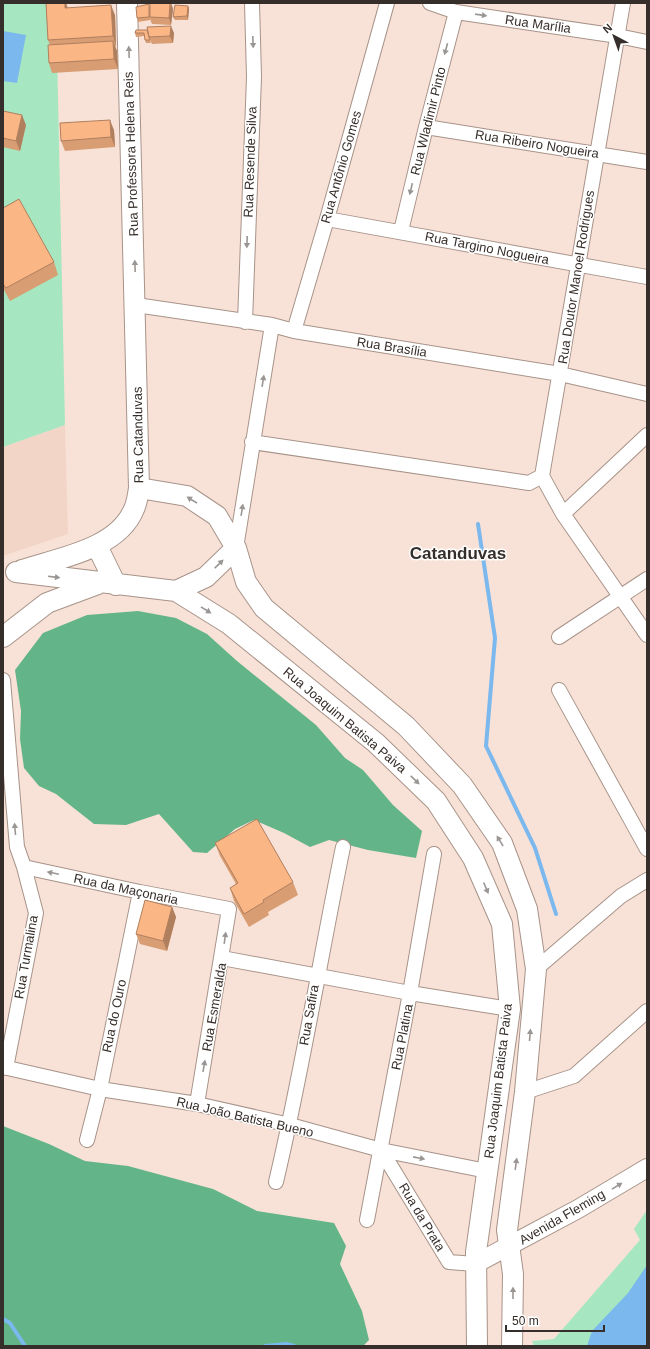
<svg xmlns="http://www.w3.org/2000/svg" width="650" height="1349" font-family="Helvetica,sans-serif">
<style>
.built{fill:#f3d5c7}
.green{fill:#a6e7c1}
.forest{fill:#64b489}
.water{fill:#7ab8ee}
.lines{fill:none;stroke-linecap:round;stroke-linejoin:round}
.stream{stroke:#7ab8ee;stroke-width:4}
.minor-casing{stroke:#a79389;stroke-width:16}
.tertiary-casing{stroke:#a79389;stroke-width:20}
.secondary-casing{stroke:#a79389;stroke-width:22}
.minor{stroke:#fff;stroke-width:14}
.tertiary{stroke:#fff;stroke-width:18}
.secondary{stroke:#fff;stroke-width:20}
.wall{fill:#d89d73}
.shaded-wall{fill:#b07f5e}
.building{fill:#fbb686;stroke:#b07f5e}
.oneway{fill:#9a9694}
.labels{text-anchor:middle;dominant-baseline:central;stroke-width:3;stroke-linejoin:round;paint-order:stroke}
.street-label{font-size:13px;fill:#362e2a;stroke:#fff}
.district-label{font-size:17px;font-weight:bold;fill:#362e2a;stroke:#fff}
</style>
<rect width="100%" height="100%" fill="#f8e2d7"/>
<!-- built -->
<path class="built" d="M65,425L68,534L3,556V447Z"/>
<!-- green -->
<path class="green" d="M3,3H56L65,425L3,447Z
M647,1210V1346H534L532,1341L554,1339L640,1240L634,1229Z"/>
<!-- forest -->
<path class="forest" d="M138,611L176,618L207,634L237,661L316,725L345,758L363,770L393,805L422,831L416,858L368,850L329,840L310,847L284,833L254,820L235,829L207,853L193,852L159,814L126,825L94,824L56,794L39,786L24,768L20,739L21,711L15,670L43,633L87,615Z
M3,1126L49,1144L85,1161L128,1166L213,1189L257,1211L334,1223L346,1246L340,1264L362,1311L369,1340L363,1346H3Z"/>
<!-- water -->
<path class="water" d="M3,31L26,35L17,83L3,81Z
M647,1265V1346H587L592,1331L628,1293Z"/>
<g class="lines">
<!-- stream -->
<path class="stream" d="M478,524L495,638L486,746L535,848L556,914
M3,1319L10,1323L25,1346
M265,1346L286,1344L294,1346"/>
<defs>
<path id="minor" d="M430,3L456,12L618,36L647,42
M623,3L542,476L563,514L647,635
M426,127L647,162
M327,219L647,277
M401,231L426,127L456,12
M136,305L272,325L294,331L560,374L647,394
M245,322L254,77L252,3
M294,331L327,219L387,3
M252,442L529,483L542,476
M563,514L647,435
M236,548L272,325
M559,637L647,579
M3,680L17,847L24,867L36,913L6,1068
M559,690L647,849
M24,867L140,892L229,909L197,1104
M222,958L410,993L510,1009
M536,969L621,896L647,880
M3,1067L100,1089L197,1104L290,1125L381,1150L487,1171
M525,1092L574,1076L647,1011
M87,1140L100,1089L140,892
M381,1150L449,1262L475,1264
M276,1182C302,1072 320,959 343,847
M367,1220L410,993L434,854"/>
<path id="tertiary" d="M475,1264L578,1209L647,1168"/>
<path id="secondary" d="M139,488L187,496L217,516L236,548L246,582L264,608L406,726L462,785L502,843L527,909L536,969L525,1092L507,1230L513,1274L512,1346
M97,546L116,585
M22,570C59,558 118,549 134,509C137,503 138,495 139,488L127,3
M16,572L176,591L229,624L376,743L436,801L473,858L502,924L510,1009L476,1252L477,1346
M176,591L206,577L236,548
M3,637L47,603L98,584"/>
</defs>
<!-- minor casing -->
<use href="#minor" class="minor-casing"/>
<!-- tertiary casing -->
<use href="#tertiary" class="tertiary-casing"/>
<!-- secondary casing -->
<use href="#secondary" class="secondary-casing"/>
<!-- minor -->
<use href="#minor" class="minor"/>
<!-- tertiary -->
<use href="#tertiary" class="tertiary"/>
<!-- secondary -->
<use href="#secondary" class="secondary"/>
</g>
<!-- wall -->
<path class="wall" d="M46,3H66L68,8L115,15L116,46H115L117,51L118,69L52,73L49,63L50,45L48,40Z
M171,3L173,9L171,25L152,24L150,19V20L138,22L137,18L150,6Z
M188,6L189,9L188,20H175L173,17Z
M136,30L174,33L173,43L152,44L149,37L151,43H146L145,40L144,36L136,37L135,33Z
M3,111L26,125L20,151L3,147Z
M114,130L115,147L65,151L61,141Z
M3,208L54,262L58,275L10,301L3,288Z
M215,843L293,882L298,895L268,912L269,915L249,927L234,901L230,888L236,884L220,856Z
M172,907L176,917L167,951L140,944L136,934Z"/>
<!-- shaded-wall -->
<path class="shaded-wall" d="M65,3H66L68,10L65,8Z
M171,3L173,9L171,25L169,18Z
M111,5L115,15L116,46L113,36Z
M188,6L189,9L188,20L187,16Z
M171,26L174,33L173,43L170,36Z
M113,41L117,51L118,69L114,59Z
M22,115L26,125L20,151L16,141Z
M110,120L114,130L115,147L111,137Z
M172,907L176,917L167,951L163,941Z"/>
<!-- building -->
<path class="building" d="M46,3H65V8L111,5L113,36L48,40Z
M150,3H170L169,18L150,17Z
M149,4V17L137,18L136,7Z
M175,5L188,6L187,16L173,17Z
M171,26L170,36L149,37L147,27Z
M136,30H147L150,40H145L144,33H135Z
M113,41L114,59L49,63L48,45Z
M3,111L22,115L16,141L3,138Z
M110,120L111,137L61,141L60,123Z
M19,199L54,262L6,288L3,284V208Z
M257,819L293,882L263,900L264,902L244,914L230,888L238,883L215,843Z
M145,900L172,907L163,941L136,934Z"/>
<!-- one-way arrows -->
<defs><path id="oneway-solid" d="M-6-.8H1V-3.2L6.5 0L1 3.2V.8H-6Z"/></defs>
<g class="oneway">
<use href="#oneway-solid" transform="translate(481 15) rotate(8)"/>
<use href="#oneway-solid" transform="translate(253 42) rotate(88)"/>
<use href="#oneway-solid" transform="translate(446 49) rotate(105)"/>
<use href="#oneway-solid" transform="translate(129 52) rotate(-92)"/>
<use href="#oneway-solid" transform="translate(411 189) rotate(103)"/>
<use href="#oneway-solid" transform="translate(247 242) rotate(92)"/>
<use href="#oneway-solid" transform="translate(135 266) rotate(-92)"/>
<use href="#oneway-solid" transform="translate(263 381) rotate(-81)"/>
<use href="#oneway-solid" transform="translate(192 500) rotate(-148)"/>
<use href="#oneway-solid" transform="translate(242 510) rotate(-81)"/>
<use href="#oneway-solid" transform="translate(219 564) rotate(-44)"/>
<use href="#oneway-solid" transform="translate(54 577) rotate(7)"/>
<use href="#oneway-solid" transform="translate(206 610) rotate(32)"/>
<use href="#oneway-solid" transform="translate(415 780) rotate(44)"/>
<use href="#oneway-solid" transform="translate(15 829) rotate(-95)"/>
<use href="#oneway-solid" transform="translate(500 841) rotate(-121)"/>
<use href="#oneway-solid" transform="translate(53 873) rotate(-168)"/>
<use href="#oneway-solid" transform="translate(486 888) rotate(67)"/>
<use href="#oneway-solid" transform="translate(225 938) rotate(-82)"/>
<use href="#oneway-solid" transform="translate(530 1035) rotate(-85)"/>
<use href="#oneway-solid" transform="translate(204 1066) rotate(-80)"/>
<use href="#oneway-solid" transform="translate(419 1158) rotate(11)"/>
<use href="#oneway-solid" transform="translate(516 1164) rotate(-82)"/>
<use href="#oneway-solid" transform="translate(617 1186) rotate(-31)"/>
<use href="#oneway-solid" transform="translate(513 1293) rotate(-90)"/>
</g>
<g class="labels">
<!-- street labels -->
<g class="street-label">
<text transform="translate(538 24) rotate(8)">Rua Marília</text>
<text transform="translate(428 121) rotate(-76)">Rua Wladimir Pinto</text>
<text transform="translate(537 144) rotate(9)">Rua Ribeiro Nogueira</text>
<text transform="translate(131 154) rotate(-92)">Rua Professora Helena Reis</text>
<text transform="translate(250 162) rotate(-88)">Rua Resende Silva</text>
<text transform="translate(341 167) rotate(-74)">Rua Antônio Gomes</text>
<text transform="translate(487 248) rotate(11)">Rua Targino Nogueira</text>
<text transform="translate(576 277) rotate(-81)">Rua Doutor Manoel Rodrigues</text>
<text transform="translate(392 347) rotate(9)">Rua Brasília</text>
<text transform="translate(138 435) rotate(-91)">Rua Catanduvas</text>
<text transform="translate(345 720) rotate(40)">Rua Joaquim Batista Paiva</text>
<text transform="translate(126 889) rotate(12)">Rua da Maçonaria</text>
<text transform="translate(26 957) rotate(-80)">Rua Turmalina</text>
<text transform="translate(214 1007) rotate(-80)">Rua Esmeralda</text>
<text transform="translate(309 1015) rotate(-80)">Rua Safira</text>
<text transform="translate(114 1016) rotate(-78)">Rua do Ouro</text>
<text transform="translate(402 1037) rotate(-79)">Rua Platina</text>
<text transform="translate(498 1081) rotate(-83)">Rua Joaquim Batista Paiva</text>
<text transform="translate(245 1117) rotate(13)">Rua João Batista Bueno</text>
<text transform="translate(422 1217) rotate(59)">Rua da Prata</text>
<text transform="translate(562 1217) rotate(-30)">Avenida Fleming</text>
</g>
<!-- district labels -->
<g class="district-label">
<text x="458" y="553">Catanduvas</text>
</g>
</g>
<!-- border -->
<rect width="650" height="1349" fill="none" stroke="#362e2a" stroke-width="8"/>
<!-- north arrow -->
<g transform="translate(614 36) rotate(319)" stroke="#ffffff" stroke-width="3" paint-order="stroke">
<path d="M0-3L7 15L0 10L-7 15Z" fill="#362e2a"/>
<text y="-6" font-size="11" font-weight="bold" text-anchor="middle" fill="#362e2a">N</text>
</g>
<!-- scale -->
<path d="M506 1325v6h98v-6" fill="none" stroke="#362e2a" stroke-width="2"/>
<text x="512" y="1325" font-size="12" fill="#362e2a" stroke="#ffffff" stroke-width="3" paint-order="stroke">50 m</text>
</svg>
